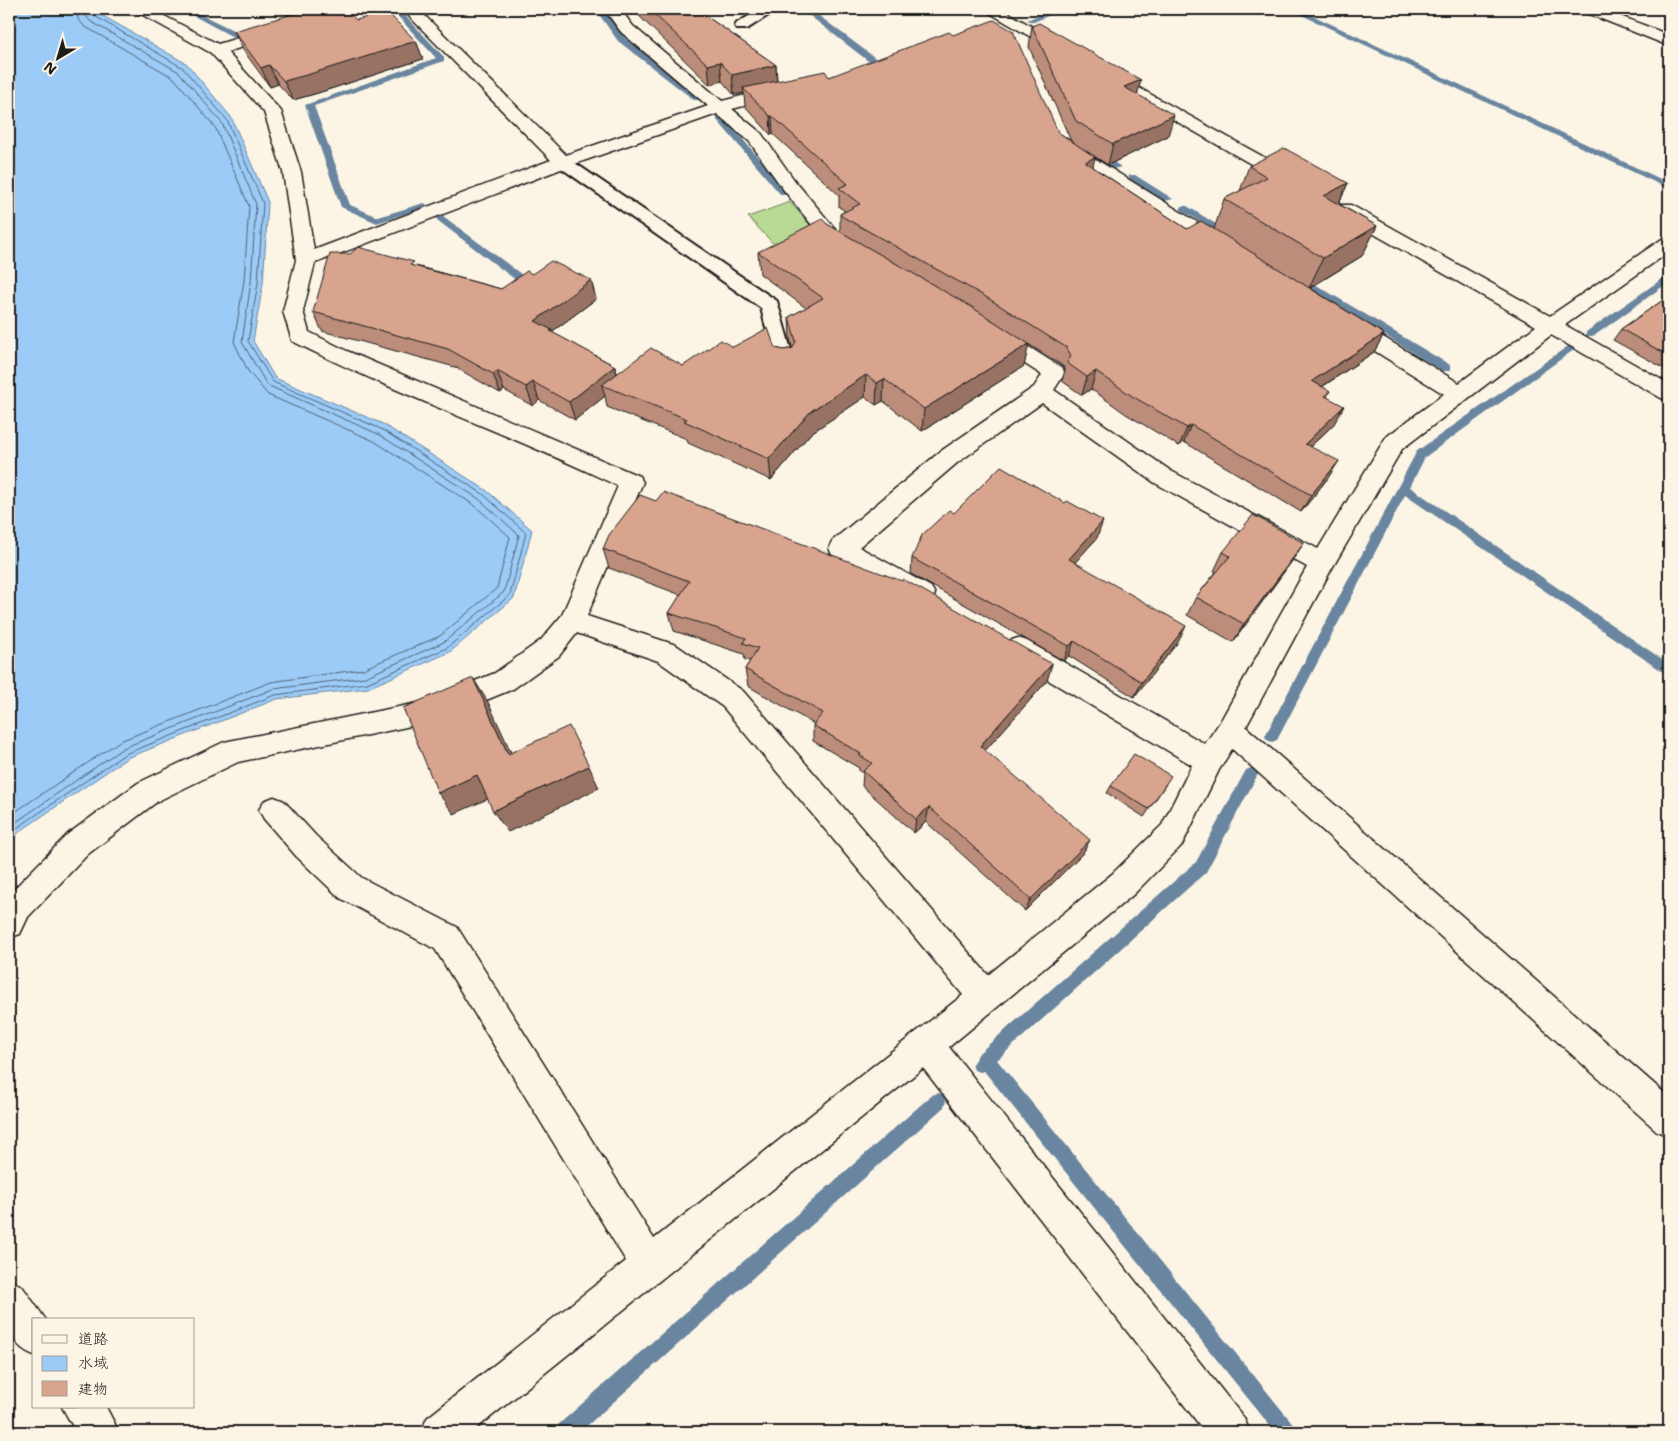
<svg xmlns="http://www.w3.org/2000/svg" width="1678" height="1441" font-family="'Shantell Sans','Klee One',sans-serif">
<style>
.green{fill:#b8da94;stroke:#6a7b58}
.water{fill:#9ccbf7;stroke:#69859f}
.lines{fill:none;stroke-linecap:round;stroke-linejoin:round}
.shore{stroke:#4f6274;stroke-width:1}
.stream{fill:#69859f;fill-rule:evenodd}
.service-casing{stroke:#1c1c1c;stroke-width:4}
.minor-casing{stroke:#1c1c1c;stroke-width:3}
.service{fill:#fcf5e5;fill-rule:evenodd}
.minor{fill:#fcf5e5;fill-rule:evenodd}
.wall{fill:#bb8d7a;stroke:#1c1c1c}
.shaded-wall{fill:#987363;stroke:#1c1c1c}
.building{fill:#d9a48e;stroke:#1c1c1c}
</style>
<rect width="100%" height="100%" fill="#fcf5e5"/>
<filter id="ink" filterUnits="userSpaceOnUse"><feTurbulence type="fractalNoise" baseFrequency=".02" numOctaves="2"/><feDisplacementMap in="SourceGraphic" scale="10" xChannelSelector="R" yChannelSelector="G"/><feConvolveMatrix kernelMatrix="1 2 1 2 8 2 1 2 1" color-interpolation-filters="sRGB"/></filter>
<g filter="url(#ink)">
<!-- green -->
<path class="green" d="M790,202L825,242L786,257L748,217Z"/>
<!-- water -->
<path class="water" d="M9,9H91L187,64L231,117L268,202L263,284L253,341L275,378L383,424L486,490L532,530L514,598L450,652L368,688L277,699L127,758L19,832L9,845Z"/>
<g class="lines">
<!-- shore -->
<path class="shore" d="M9,816L120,741L271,682L363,669L440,636L497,588L510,537L474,505L374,441L268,395L248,371L234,342L244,281L249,206L215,127L174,78L84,26L78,19L76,9
M9,827L123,748L273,689L365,677L444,642L504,592L519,535L479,499L378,434L267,385L242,342L251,282L256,204L222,123L179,72L90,21L85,15L84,9
M9,837L17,828L125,754L275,695L367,683L447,648L510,595L526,533L483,494L381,429L273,382L248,341L258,283L263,203L227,120L183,68L93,15L90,9"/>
<!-- stream -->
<path class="stream" d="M181,9H190L237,32L252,28L256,30L233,37Z
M391,9H399L444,57V61L314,106L350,205L378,217L424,203L429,206L377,223L341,207L305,105L436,58Z
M595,9H603L624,37L700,96V100H694L618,41Z
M801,9H810L878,60V64H872Z
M1053,9H1063L1034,22L1027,20Z
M1289,9H1299L1669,183V189Z
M717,116H723L787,191V195H781L717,120Z
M1093,152H1099L1121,167L1113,169L1093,156Z
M1129,175H1135L1173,199L1165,201L1129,179Z
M1181,206H1187L1235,236L1227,238L1181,210Z
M437,216H443L533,283V287H525L437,220Z
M1298,274L1450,365V371H1442L1294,279L1293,277Z
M1669,274V282L1594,336H1586V332Z
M1571,344L1575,345V349L1425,457L1410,487L1669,664V676L1405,495L1277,740L1272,742L1267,740L1265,736L1267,732L1417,451Z
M1251,768L1256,770L1258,774L1206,872L997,1060L1294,1425L1297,1432H1275L984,1071L980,1072L974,1070L972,1064L979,1053L1196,862L1246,770Z
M938,1093L944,1095L946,1101L944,1107L580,1432H555L558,1425L932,1095Z"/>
<defs>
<path id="service" d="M761,9H778L747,29H737L735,26L737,23Z
M563,157L569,159L777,301L795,364L792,369L785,370L778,369L775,364L761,308L557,165L555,162Z"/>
<path id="minor" d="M132,9H151L218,44L268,29H280L282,32L280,35L227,52L281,111L301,172L314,250L551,160L402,9H418L566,155L708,106L621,32L604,9H620L633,26L722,101L781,86L787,87L789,91L787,95L732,109L761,133L795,181L842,237L856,247L853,251L846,253L828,245L783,189L749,141L717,114L569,166L315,263L303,311L309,332L347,351L639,476L643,482L587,616L676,645L743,691L988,975L1112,874L1162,825L1192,765L1009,657L1005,649L1009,641L1018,638L1027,641L1205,744L1220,722L1307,567L1155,483L1042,403L957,463L859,547L931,587L935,594L931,601L922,604L913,601L832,555L829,548L832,541L941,451L1034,387L1042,375L988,340L985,335L988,330L995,328L1002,330L1062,368L1065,373L1054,390L1171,471L1318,549L1386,437L1444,394L1341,330L1338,325L1341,320L1348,318L1355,320L1459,383L1536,326L1337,213L1335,209L1337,205H1351L1550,316L1662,239L1669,237V252L1565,325L1669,384V400L1661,398L1551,335L1402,449L1331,570L1246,727L1669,1097V1136L1657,1131L1232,749L1219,770L1182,845L1134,894L949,1047L1244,1418L1250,1432H1205L923,1068L472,1432H421L427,1418L626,1261L435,949L340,898L296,856L264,819L259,810L264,801L274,797L284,801L316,836L362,878L457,927L654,1239L963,995L723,707L658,661L577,633L559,656L513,689L435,721L238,762L158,801L88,854L28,917L20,934L9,938V894L68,834L138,783L224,742L423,702L495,673L541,640L562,615L618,486C510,434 398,395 292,341L283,311L296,260L283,172L264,112L211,53Z
M284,9H300L308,16L333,9H357L354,12L305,27L299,25Z
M983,9H1002L1072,50L1070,53H1058Z
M1581,9H1602L1669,35V46L1584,12Z
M1105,69L1298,176L1301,180L1298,184H1286L1099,77L1097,74L1099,71Z
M1062,141L1068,142L1229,242L1232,246L1229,250H1215L1056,150L1053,146L1056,142Z
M9,1280L22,1286L46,1320H34V1355C1,1342 7,1310 9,1280Z
M62,1407H106L119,1432H76Z"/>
</defs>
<!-- service casing -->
<use href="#service" class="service-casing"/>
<!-- minor casing -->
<use href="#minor" class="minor-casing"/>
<!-- service -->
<use href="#service" class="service"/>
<!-- minor -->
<use href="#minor" class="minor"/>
</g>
<!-- wall -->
<path class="wall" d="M632,9H696L776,65L777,81L829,77L1058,132L1071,141L1029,47L1032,26L1137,95L1168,136L1108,165L1083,149L1093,167L1187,229H1214L1224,199L1240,191L1249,166L1348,183L1339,204L1377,226L1362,256L1310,288L1384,334L1374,352L1322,387L1330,391L1327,397L1334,424L1310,447L1328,478L1301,512L1184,442L1179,446L1126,414L1091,389L1082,395L1062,381L1065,370L1063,366L1028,344L1024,366L922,431L883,401L876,405L865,397L811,433L771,480L688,443L687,439L607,407L605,396L575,420L539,400L533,406L504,390L500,393L455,367L322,331L313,312L416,266L501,289L532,274L591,280L596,299L553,331V333L615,366L617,373L683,366L733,347L775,348L784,350L792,348L790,339L789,317L806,308L760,274L758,252L827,224L840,232V214L845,211L839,207V195L773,134L771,135L745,106L744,93L734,95L722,81L710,85Z
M356,20L416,41L423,59L318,93L293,100L278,84L270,87L243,50L234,31Z
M1669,296V371L1613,340L1621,329Z
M954,513L1097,538L1075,562L1178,642L1134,697L1069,656L1064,661L911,574L912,558Z
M603,549L1047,681L985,750L1083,853L1025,911L926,822L914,833L862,786L863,773L859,771V768L813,741V725L814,724L748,686L745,669L750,661L745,660L744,654L674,631L669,613L681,595L609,568Z
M1223,552L1292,561L1233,642L1187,615L1196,597L1216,572L1214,571Z
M1166,784L1144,817L1107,793L1111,786Z"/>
<!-- shaded-wall -->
<path class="shaded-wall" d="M416,41L423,59L318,93L293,100L284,81Z
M720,62L722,81L710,85L708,65Z
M269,65L278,84L270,87L261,68Z
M776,65L777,85L743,88L744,93L734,95L732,75Z
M1141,80L1136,100L1124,87Z
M1174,115L1168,136L1108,165L1113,144Z
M770,116H772L773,134L771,135Z
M1095,157L1091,176L1085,162Z
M1348,183L1334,213L1324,196Z
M1377,226L1362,256L1309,288L1323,258Z
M591,280L596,299L553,331L558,348L535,321Z
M1384,334L1374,352L1303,399L1312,381Z
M1029,344L1024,366L922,431L924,409Z
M615,366L619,384L602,385L605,396L575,420L569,402Z
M497,371L504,390L500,393L493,374Z
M1096,371L1091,389L1082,395L1087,377Z
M866,375L865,397L811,433L771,480L769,459L811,411Z
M884,379L883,401L876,405L877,383Z
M533,382L539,400L533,406L526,387Z
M1344,406L1334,424L1295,461L1305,444Z
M1191,425L1184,442L1179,446L1187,428Z
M1339,461L1328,478L1301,512L1311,495Z
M1103,521L1097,538L1064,575L1069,559Z
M1304,543L1292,561L1233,642L1244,624Z
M1186,626L1178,642L1134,697L1142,682Z
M1074,641L1069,656L1064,661L1069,646Z
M1052,664L1047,681L976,761L980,746Z
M473,678L488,702L522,776L508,754Z
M589,766L599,788L508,832L493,811Z
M477,775L492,797L454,814L438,793Z
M929,807L926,822L914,833L916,819Z
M1090,840L1083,853L1025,911L1031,899Z"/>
<!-- building -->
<path class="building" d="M310,9H346L356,20L387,12L416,41L310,74L284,81L269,65L261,68L234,31Z
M649,9H696L776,65L732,75L720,62L708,65Z
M994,20L1013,31L1058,132L1095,157L1085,162L1187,229L1201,221L1384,334L1312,381L1330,391L1325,396L1344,406L1305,444L1339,461L1311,495L1191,425L1187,428L1132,396L1096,371L1087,377L1067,363L1071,356L1067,348L986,297L843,217L840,214L860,204L839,188L848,184L772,116H770L743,88L825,71L829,77L949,32L953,35Z
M1039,23L1141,80L1124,87L1174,115L1113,144L1076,121L1032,26Z
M1284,148L1348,183L1324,196L1377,226L1323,258L1224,199L1267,177L1249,166Z
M822,219L827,224L970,306L1029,344L924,409L884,379L877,383L866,375L811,411L769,459L684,421L687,419L602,385L651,348L683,366L721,340L733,347L768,328L775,348L784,350L793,348L796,341L789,317L823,298L758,252Z
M358,247L414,262L410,265L501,289L527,271L532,274L551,261L591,280L535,321L552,330L550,331L615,366L569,402L533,382L526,387L497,371L493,374L448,349L313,312L330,254H350Z
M1669,296V356L1621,329Z
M1001,466L1065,503L1067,501L1103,521L1069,559L1186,626L1142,682L1074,641L1069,646L912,558L922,535L949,510L954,513Z
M663,492L902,581L903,579L1052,664L980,746L1090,840L1031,899L929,807L916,819L863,771L872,763L859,755L861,754L813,725L823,713L745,669L758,648L743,643L746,638L669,613L689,581L603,549L609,535L640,495L656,501Z
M1253,515L1304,543L1244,624L1196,597L1230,556L1223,552Z
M473,678L508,754L569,726L589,766L493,811L477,775L438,793L403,708Z
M1134,754L1171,776L1149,809L1111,786Z"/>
</g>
<!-- margin -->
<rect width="1678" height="1441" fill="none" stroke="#fcf5e5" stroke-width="30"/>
<rect x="15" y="15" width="1648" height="1411" fill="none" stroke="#1c1c1c" stroke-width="2" filter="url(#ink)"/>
<!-- legend -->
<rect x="32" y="1318" width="162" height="90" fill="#fcf5e5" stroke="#a29e95"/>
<rect x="42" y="1335" width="25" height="8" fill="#fcf5e5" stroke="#a29e95"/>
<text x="78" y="1344" font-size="15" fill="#1c1c1c">道路</text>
<rect x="42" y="1356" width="25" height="15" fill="#9ccbf7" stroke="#a29e95"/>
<text x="78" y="1368" font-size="15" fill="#1c1c1c">水域</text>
<rect x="42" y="1381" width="25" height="15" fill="#d9a48e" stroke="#a29e95"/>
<text x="78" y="1394" font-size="15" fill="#1c1c1c">建物</text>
<!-- north arrow -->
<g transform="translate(58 58) rotate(218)" stroke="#fcf5e5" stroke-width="4" paint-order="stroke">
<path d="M0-4L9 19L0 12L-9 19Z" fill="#1c1c1c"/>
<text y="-8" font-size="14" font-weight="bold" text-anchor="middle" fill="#1c1c1c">N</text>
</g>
</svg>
